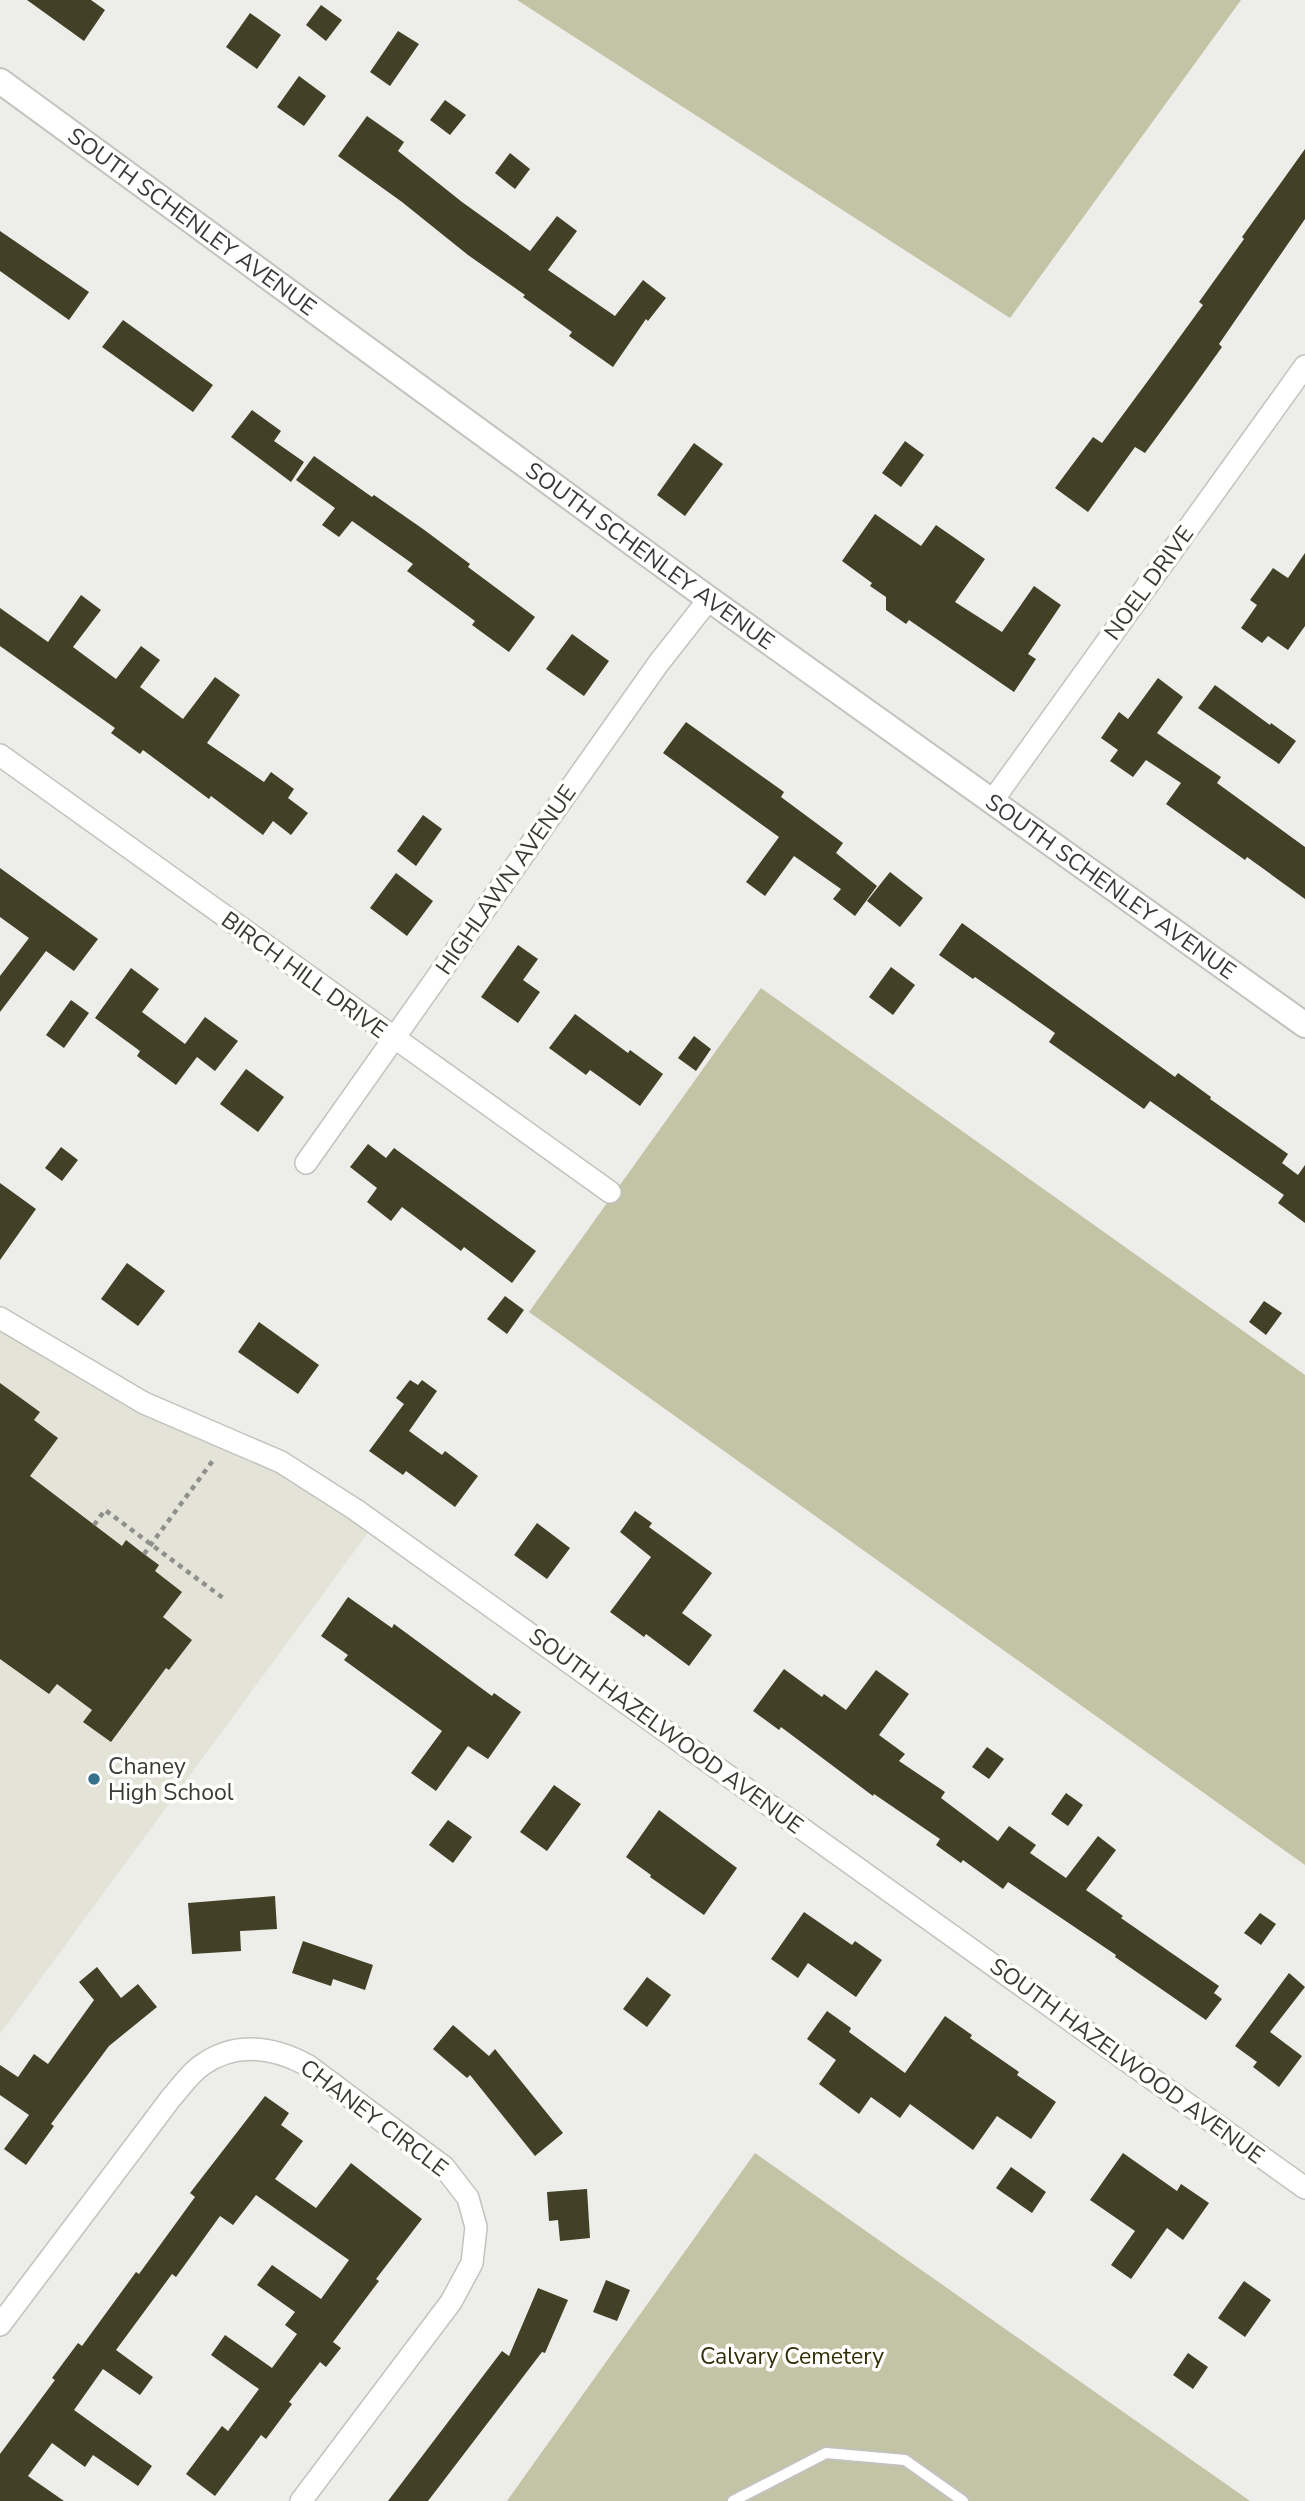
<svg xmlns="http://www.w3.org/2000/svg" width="1305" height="2501" font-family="'Nunito Sans',sans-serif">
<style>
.built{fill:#e3e3d8}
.green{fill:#c3c3a6}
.building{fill:#424127}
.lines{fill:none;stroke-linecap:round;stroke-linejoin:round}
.service-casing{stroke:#c2c2bf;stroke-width:14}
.minor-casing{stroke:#c2c2bf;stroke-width:24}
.tertiary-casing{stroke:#c2c2bf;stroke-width:28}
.path{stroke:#8f8f8c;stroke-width:4.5;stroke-dasharray:5 5;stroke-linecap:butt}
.service{stroke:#fff;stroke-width:10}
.minor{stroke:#fff;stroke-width:21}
.tertiary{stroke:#fff;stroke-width:24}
.poi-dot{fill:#37718a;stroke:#fffffe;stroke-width:2.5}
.labels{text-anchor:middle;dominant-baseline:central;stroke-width:7;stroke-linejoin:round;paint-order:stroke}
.street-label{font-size:23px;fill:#393937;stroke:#fffffe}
.poi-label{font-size:23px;fill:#393937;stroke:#fffffe;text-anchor:start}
.park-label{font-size:23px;fill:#302f07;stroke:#fffffe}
</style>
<rect width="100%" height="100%" fill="#edede9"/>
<!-- built -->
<path class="built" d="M0,1318L211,1431L375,1523L0,2034Z"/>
<!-- green -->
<path class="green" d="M517,0H1241L1010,318Z
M761,988L1305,1375V1865L529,1312Z
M755,2153L1250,2501H507Z"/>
<!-- building -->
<path class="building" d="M27,0H91L105,10L84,41Z
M321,5L342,20L326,41L306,25Z
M250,13L281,35L257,69L226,47Z
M398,31L419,44L390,86L370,72Z
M299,76L326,96L304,126L277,107Z
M445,100L466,115L450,135L430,120Z
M367,116L404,142L398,151L462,202L530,251L557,216L577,231L548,270L615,316L643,280L666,298L648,321L646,319L613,367L569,336L572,332L523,297L525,295L468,255L402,202L338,156Z
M1305,149V219L1219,344L1222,347L1192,389L1145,453L1135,447L1088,512L1055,488L1093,437L1102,443L1150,378L1203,305L1199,302L1244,239L1242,237Z
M510,153L530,169L515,189L495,173Z
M0,231L89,292L69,320L0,271Z
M123,320L213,385L193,412L102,347Z
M252,410L281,431L274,441L304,462L291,482L231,437Z
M905,441L924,455L901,487L882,473Z
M694,443L723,464L685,516L657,495Z
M314,456L372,497L374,495L423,529L470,564L468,567L535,617L509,652L472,625L475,621L407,571L413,564L352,521L339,537L322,525L335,508L296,480Z
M875,514L921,546L936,525L985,559L955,602L1002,632L1034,586L1061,605L1028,654L1036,659L1014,692L909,620L906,624L886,610V597L870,586L872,583L842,561Z
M1305,553V626L1288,650L1268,636L1262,643L1241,628L1257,605L1250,600L1273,568L1288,578Z
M81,595L101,610L73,647L116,679L141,646L160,660L140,687L183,719L215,677L240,695L207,743L264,782L271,772L294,789L288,798L308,813L291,835L273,821L263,835L211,796L209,799L143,750L140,754L111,733L115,728L0,646V608L48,642Z
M572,634L609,661L584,696L546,669Z
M1158,678L1183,697L1157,733L1221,777L1217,783L1305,847V899L1247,857L1245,860L1166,804L1181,783L1146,760L1133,777L1110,761L1118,750L1101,738L1119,712L1128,719Z
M1215,685L1270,725L1271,723L1296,741L1279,764L1198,708Z
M686,722L784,792L781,797L843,843L836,853L877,886L855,916L833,899L841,889L794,856L765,896L746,882L779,837L663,753Z
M423,815L442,829L416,866L397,851Z
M0,868L98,939L74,971L46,951L0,1012V976L29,938L0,917Z
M890,872L923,898L900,927L867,901Z
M396,873L433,901L407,936L370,908Z
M962,923L1175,1077L1178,1073L1211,1097L1210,1099L1288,1154L1282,1163L1298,1175L1305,1165V1223L1278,1203L1284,1195L1150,1101L1144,1109L1049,1042L1055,1033L975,977L973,979L939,955Z
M518,945L538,959L523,980L540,992L518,1023L481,997Z
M891,967L915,985L893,1015L869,997Z
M131,968L159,989L142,1012L185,1044L205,1017L238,1041L215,1071L197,1057L176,1085L137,1056L140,1051L95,1018Z
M71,1000L89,1013L64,1048L46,1035Z
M575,1014L628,1053L630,1050L663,1074L640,1106L590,1070L586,1075L549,1048Z
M694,1036L711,1049L696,1071L678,1058Z
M246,1069L284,1097L258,1132L220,1104Z
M368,1144L386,1158L394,1148L536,1251L512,1283L464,1247L461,1251L402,1207L391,1221L367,1202L377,1188L350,1167Z
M61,1147L78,1160L62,1181L45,1168Z
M0,1183L36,1209L0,1260Z
M127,1263L165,1291L138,1326L101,1299Z
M505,1296L524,1310L507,1334L487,1319Z
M1264,1301L1282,1313L1266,1335L1249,1322Z
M259,1322L319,1365L298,1394L238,1352Z
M410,1380L418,1385L422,1380L437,1391L409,1431L442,1455L445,1451L478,1476L455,1507L406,1471L403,1475L369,1451L404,1404L396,1398Z
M0,1383L40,1412L34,1420L58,1438L30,1476L122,1546L126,1540L144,1554L159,1565L155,1571L182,1592L163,1617L192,1640L169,1670L166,1668L111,1742L83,1722L92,1710L57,1684L49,1694L0,1659Z
M635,1511L652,1523L649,1527L712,1573L682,1613L712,1635L689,1666L646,1634L644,1637L610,1612L651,1557L620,1532Z
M537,1523L570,1548L547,1579L514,1555Z
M348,1597L392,1628L394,1624L492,1696L494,1693L521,1712L488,1759L468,1746L436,1791L411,1773L442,1731L344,1660L348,1655L321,1636Z
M784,1669L822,1697L824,1694L846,1710L876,1670L909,1694L879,1735L905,1754L899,1761L945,1792L941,1798L998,1841L1009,1826L1036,1845L1030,1853L1066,1878L1098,1836L1116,1850L1086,1890L1123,1916L1121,1918L1219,1986L1214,1993L1222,1999L1206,2020L1115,1957L1116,1955L1008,1882L1003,1889L963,1860L961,1863L936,1845L940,1839L874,1794L873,1796L781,1727L779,1730L753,1711Z
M987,1747L1004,1759L989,1779L972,1767Z
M554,1785L581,1804L547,1851L520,1832Z
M1066,1793L1083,1805L1068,1826L1051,1814Z
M659,1810L737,1868L704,1915L650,1877L651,1875L626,1857Z
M448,1820L472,1837L453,1863L429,1845Z
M275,1896L277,1929L240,1931L241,1951L192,1954L188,1903Z
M804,1912L852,1945L855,1941L882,1960L856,1997L808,1963L798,1978L771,1959Z
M1260,1913L1276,1924L1261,1945L1244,1933Z
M303,1941L373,1965L365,1990L333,1979L331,1986L292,1973Z
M97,1967L121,1998L138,1984L157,2007L109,2046L51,2124L54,2126L26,2165L4,2149L29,2115L0,2095V2065L18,2077L34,2054L48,2064L94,2000L79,1982Z
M1289,1973L1305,1987L1270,2032L1302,2056L1279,2087L1253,2067L1257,2062L1235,2046Z
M647,1977L671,1995L647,2027L623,2009Z
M827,2011L851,2028L849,2032L905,2073L945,2016L972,2035L970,2038L1019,2072L1017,2075L1056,2102L1031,2139L997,2116L973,2150L910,2104L900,2118L871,2097L859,2114L819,2084L836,2060L807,2039Z
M453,2025L489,2056L495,2049L563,2133L535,2156L470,2075L467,2078L433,2049Z
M265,2096L289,2113L281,2125L303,2141L275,2179L316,2208L351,2163L422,2219L376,2279L379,2281L333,2342L341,2348L326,2367L320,2362L289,2402L292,2404L266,2439L261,2435L215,2496L186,2474L222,2426L228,2431L259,2389L211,2355L225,2335L272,2368L297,2334L285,2325L295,2312L257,2285L272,2265L321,2299L349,2260L256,2195L233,2225L220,2216L176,2277L172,2274L116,2350L153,2377L140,2395L103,2369L74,2410L152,2466L138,2486L93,2455L85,2467L52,2443L28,2476L64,2501H0V2454L55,2380L52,2378L78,2343L82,2346L136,2272L139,2274L195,2197L190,2193Z
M1123,2153L1177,2191L1181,2184L1209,2203L1183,2240L1167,2228L1131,2279L1111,2265L1135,2231L1090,2200Z
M1011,2167L1046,2192L1032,2213L996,2188Z
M587,2189L590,2238L560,2241L558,2220L549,2221L547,2192Z
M606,2280L630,2290L617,2321L593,2312Z
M1244,2281L1271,2300L1245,2337L1218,2318Z
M538,2288L568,2300L545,2353L542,2352L428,2501H388L502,2351L509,2356Z
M1188,2353L1208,2367L1193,2389L1173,2375Z"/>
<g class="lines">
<defs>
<path id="service" d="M733,2501L826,2453L905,2460L963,2501"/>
<path id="minor" d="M0,755L610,1192
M993,800L1305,366
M306,1163L658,664L709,599
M0,1318L144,1403L281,1462L356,1510L1305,2188
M0,2325L171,2098C181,2087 190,2073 202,2065C236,2041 273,2047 307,2065L444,2167L468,2198L476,2227L472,2263L451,2302L301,2501"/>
<g id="tertiary">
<path id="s1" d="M0,81L709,599L1305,1025"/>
</g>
</defs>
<!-- service casing -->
<use href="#service" class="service-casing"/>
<!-- minor casing -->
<use href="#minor" class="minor-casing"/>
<!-- tertiary casing -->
<use href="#tertiary" class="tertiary-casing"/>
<!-- path -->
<path class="path" d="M94,1525L105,1510L223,1598
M144,1554L214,1459"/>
<!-- service -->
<use href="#service" class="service"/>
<!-- minor -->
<use href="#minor" class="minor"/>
<!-- tertiary -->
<use href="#tertiary" class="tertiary"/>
</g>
<!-- markers -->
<circle class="poi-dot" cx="94" cy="1779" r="7"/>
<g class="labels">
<!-- street labels -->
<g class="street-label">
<text stroke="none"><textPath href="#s1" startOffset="238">SOUTH SCHENLEY AVENUE</textPath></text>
<text stroke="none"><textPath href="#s1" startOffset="805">SOUTH SCHENLEY AVENUE</textPath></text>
<text transform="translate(1149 583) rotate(-54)">NOEL DRIVE</text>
<text transform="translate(506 880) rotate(-55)">HIGHLAWN AVENUE</text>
<text stroke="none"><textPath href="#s1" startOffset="1372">SOUTH SCHENLEY AVENUE</textPath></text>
<text transform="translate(304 975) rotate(36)">BIRCH HILL DRIVE</text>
<text transform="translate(666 1731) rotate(36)">SOUTH HAZELWOOD AVENUE</text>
<text transform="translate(1127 2061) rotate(36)">SOUTH HAZELWOOD AVENUE</text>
<text transform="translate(374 2118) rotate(37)">CHANEY CIRCLE</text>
</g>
<!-- poi labels -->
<g class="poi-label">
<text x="108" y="1766">Chaney<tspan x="108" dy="26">High School</tspan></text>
</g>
<!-- park labels -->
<g class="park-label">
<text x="792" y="2356">Calvary Cemetery</text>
</g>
</g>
</svg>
